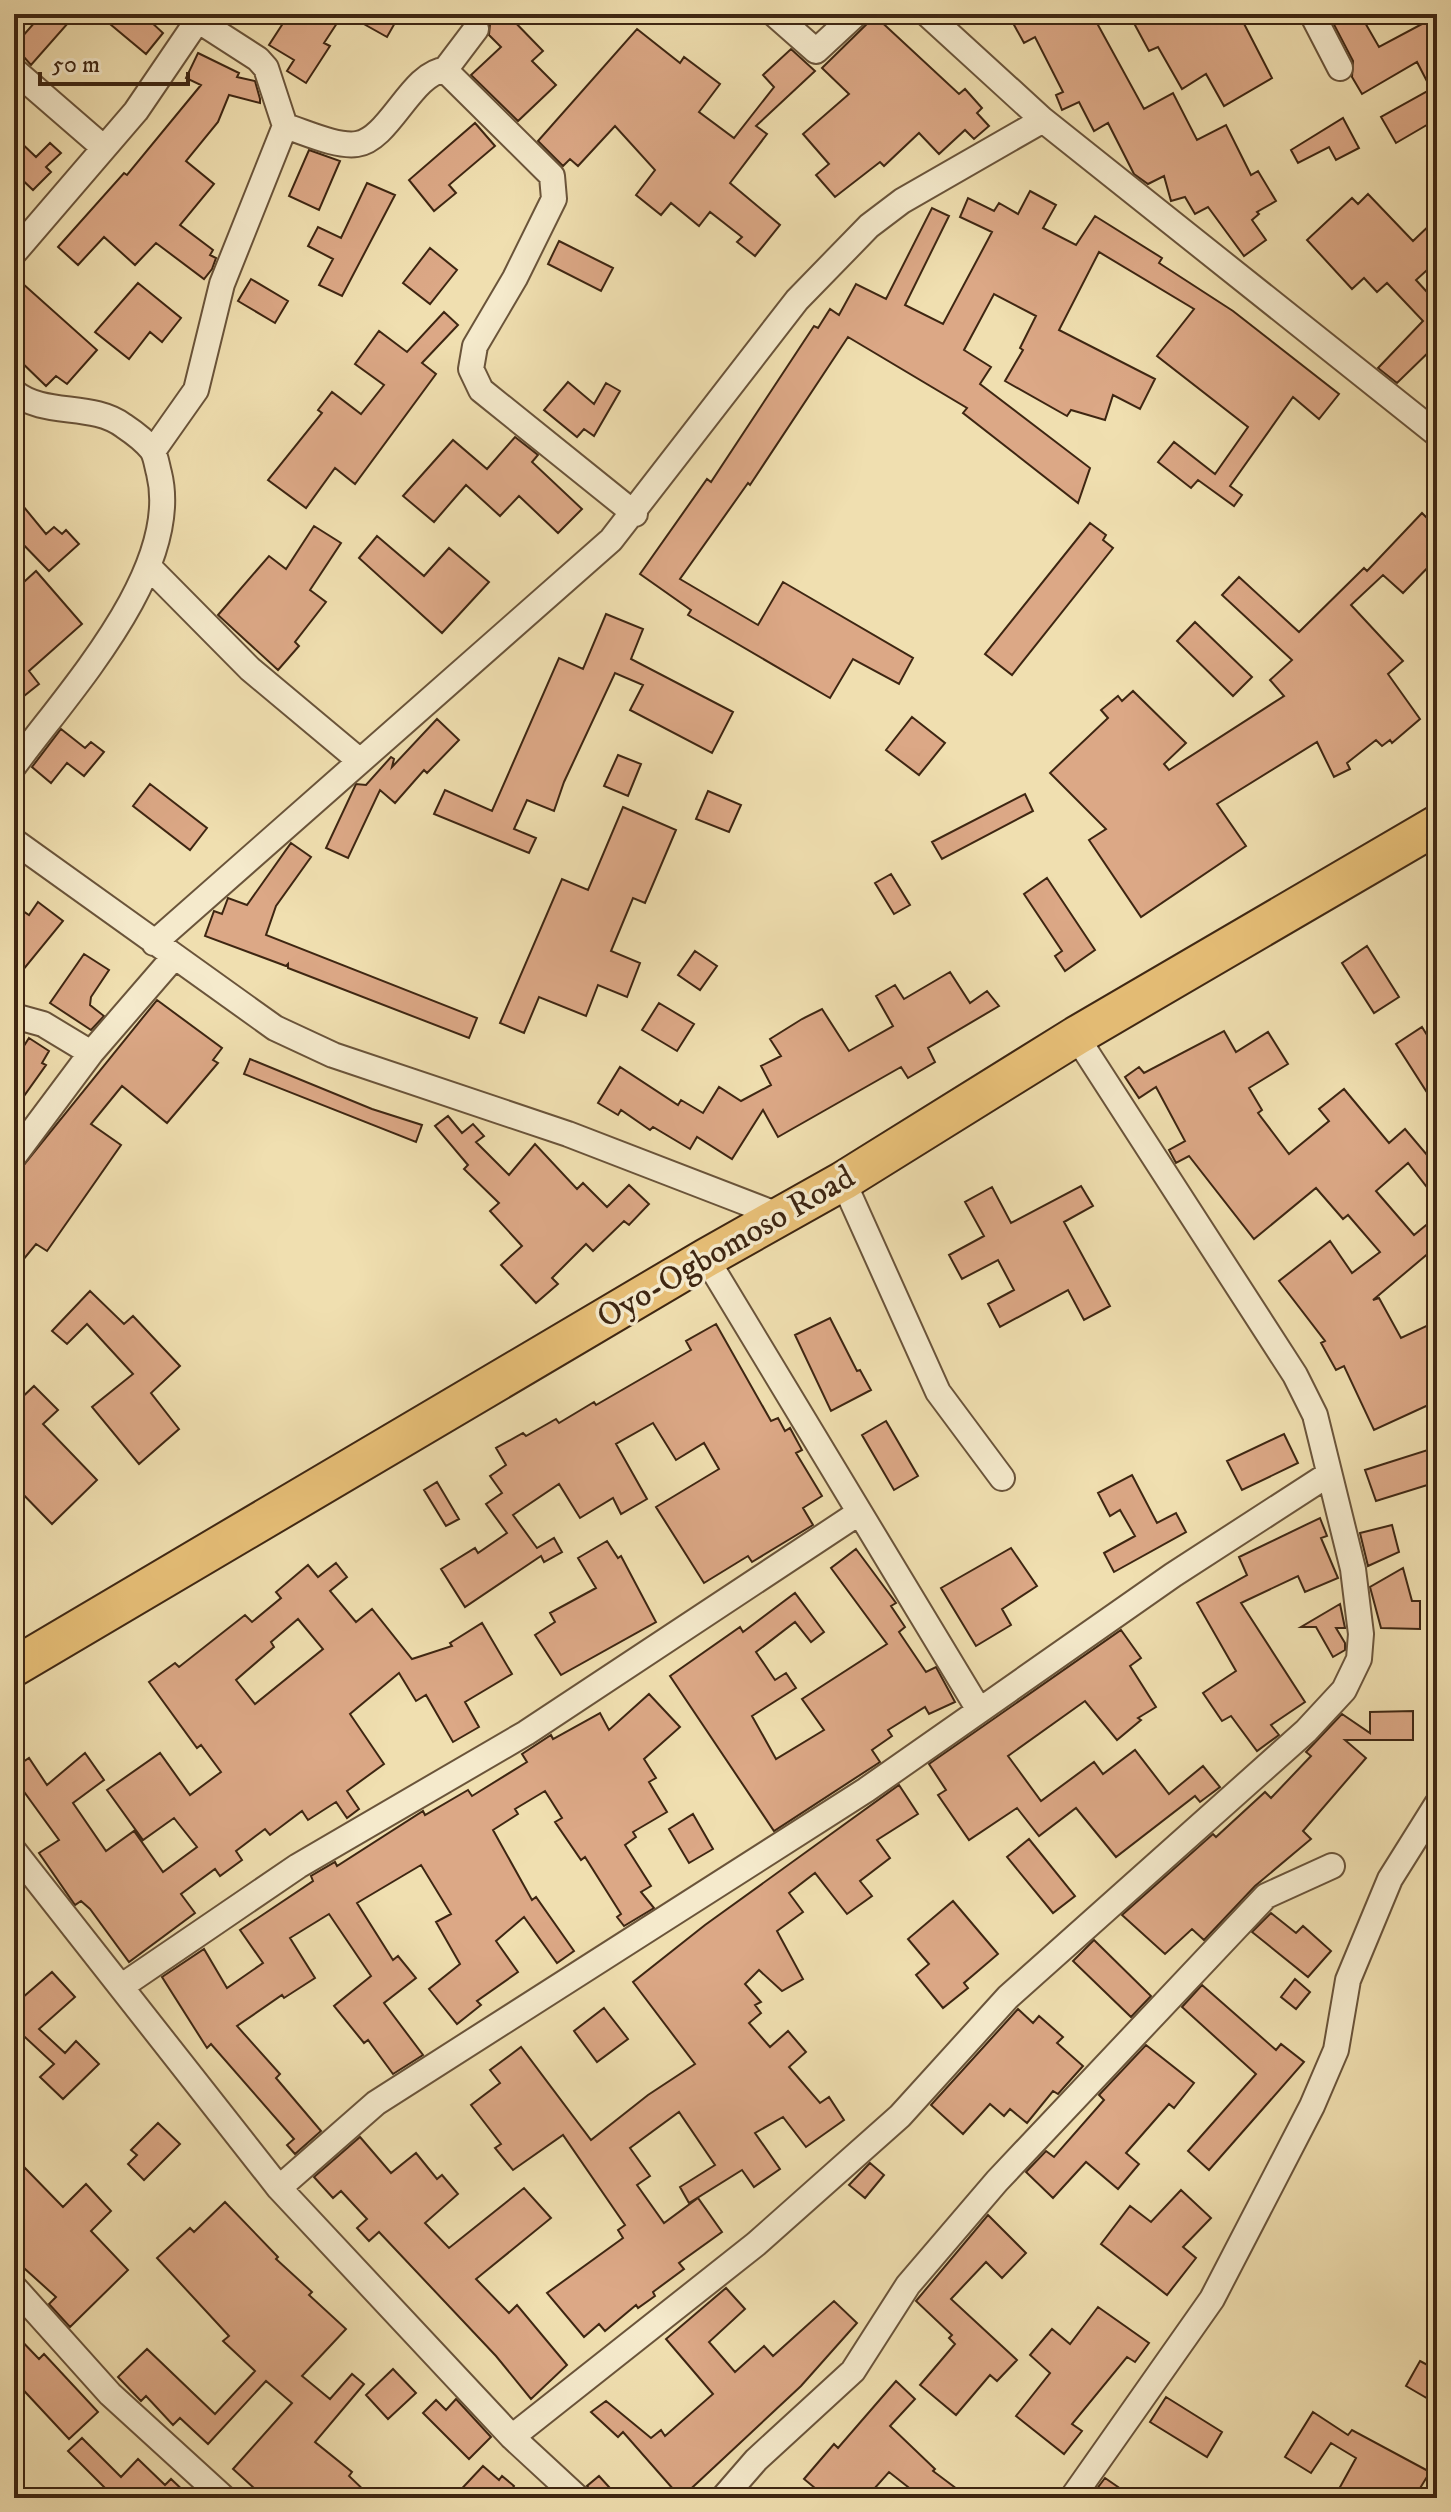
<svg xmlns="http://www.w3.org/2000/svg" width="1451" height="2512" font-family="'IM FELL DW Pica',serif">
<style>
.building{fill:#dca886;stroke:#3e2612;stroke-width:2;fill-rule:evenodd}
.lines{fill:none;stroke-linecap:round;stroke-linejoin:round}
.minor-casing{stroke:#6a543a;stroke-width:28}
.trunk-casing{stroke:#3e2612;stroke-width:42}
.minor{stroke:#f5eacc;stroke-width:24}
.trunk{stroke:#e8c078;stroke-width:38}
.labels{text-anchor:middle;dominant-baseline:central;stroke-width:7;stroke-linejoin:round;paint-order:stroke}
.street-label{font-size:34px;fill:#3e2612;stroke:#f5eacc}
</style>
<rect width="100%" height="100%" fill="#f0dfb0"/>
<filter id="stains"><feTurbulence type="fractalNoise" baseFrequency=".0025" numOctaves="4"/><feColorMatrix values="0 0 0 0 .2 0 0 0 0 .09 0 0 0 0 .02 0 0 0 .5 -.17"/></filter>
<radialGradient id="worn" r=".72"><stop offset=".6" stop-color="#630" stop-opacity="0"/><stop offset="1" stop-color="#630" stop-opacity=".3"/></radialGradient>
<!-- building -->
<path class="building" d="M42,14H76L31,65L14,46Z
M98,14H156L150,21L163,33L146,54Z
M289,14H343L324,43L330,46L306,83L287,71L294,60L269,45Z
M346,14H400L387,37Z
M469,14H507L543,51L532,61L556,85L518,121L471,75L501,47L489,35L490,24L486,18Z
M1008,14H1092L1144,109L1173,93L1197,140L1226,125L1251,175L1258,171L1276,201L1257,212L1259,214L1252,220L1266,240L1244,256L1208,207L1195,214L1185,197L1171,201L1164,176L1148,184L1134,174L1108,123L1094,131L1079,102L1062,110L1056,95L1063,92L1035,37L1024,43Z
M1129,14H1239L1272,78L1224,106L1206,74L1182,89L1158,47L1149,51Z
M1360,14L1379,47L1437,16V119L1396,143L1381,117L1431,89L1417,62L1362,94L1352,77L1353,61L1329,15Z
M875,16L959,94L965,89L982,108L977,113L989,126L974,139L965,130L939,154L919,133L884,166L880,162L835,197L816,175L829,164L803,134L849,94L822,68Z
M637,29L680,63L684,57L720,84L699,112L734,138L774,87L763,75L791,49L815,71L756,126L767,134L730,183L780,225L755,256L737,242L742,237L710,212L699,226L671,203L661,215L636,195L655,170L615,126L578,166L570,159L563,166L538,141Z
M198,53L239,73L237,77L255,81L260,99V103L229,95L218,122L186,161L214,184L180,225L213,250L210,255L216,258L212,269L204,279L156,243L135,265L104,237L78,265L58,247L124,173L127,175L201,85L186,78Z
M1343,118L1359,148L1336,160L1329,147L1298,163L1291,150Z
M475,123L495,146L449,185L456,193L434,211L409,180Z
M14,136L36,157L50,143L61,153L46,167L51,172L33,190L14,172Z
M309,150L340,161L319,210L289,196Z
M367,183L395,195L342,296L319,285L333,259L308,246L318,227L341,238Z
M1030,191L1056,205L1043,228L1076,245L1095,216L1162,258L1159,263L1233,311L1339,394L1319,419L1293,397L1230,486L1242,495L1234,506L1198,480L1191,488L1158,462L1174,442L1215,474L1248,427L1157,356L1194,309L1099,252L1059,330L1155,379L1140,409L1113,395L1105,420L1071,410L1067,416L1005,381L1023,350L1020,348L1036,316L994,294L964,350L991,367L980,384L1090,468L1078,503L963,413L967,408L848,337L750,485L748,483L680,579L758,625L783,582L913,658L899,684L853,659L830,698L688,615L691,610L640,574L707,479L711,482L814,326L818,328L830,309L839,315L856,284L886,299L932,208L949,216L905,305L943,324L992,232L960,217L968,198L994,211L999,203L1018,214Z
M1368,194L1413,241L1437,218V261L1416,280L1437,303V344L1397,383L1378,368L1423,321L1387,283L1377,292L1364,278L1352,289L1307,240L1352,198L1358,204Z
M559,241L613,268L601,291L548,264Z
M430,248L457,270L430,304L403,283Z
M251,279L288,301L275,323L238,301Z
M22,283L97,350L67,384L56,376L46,386L14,355V292Z
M138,283L181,318L162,342L150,332L129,359L95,332Z
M444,312L458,325L422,363L436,374L355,484L335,468L306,508L268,480L322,413L318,410L332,392L361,414L384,385L355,364L379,331L407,352Z
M568,382L594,404L606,383L620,391L594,436L584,429L577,437L544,410Z
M515,437L538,455L532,462L582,509L558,533L519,496L500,516L466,485L434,522L403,496L453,440L487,469Z
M14,495L46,534L54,527L62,534L66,530L79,544L49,571L14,535Z
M1422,513L1437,528V558L1403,593L1383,575L1351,605L1403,661L1388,674L1420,719L1392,743L1390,740L1382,746L1376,740L1347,763L1350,769L1334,777L1317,742L1217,804L1246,846L1141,917L1089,840L1106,829L1050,773L1108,718L1101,710L1118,696L1122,701L1133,691L1186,743L1164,764L1169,770L1284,696L1270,680L1292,660L1222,595L1239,577L1299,632L1364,568L1367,571Z
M1090,523L1106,535L1103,540L1113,548L1012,675L985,654Z
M314,526L341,543L310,590L326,602L295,642L299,646L278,670L218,615L269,556L286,569Z
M377,536L424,576L449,548L489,582L442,633L359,558Z
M36,571L82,624L29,671L39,684L14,704V591Z
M606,614L643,629L631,659L733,712L712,753L630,710L643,685L615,673L564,782L554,811L527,800L514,829L536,838L529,853L434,814L445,790L492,811L559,658L583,669Z
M1195,622L1252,677L1233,696L1177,641Z
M912,717L945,743L919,775L886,750Z
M437,719L459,740L427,773L424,770L395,803L380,790L348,858L326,848L356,784L366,785L391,757L394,759L392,767Z
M61,729L85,748L91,742L104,752L84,776L67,763L51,783L32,767Z
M618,755L641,764L628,796L604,786Z
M150,784L207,828L190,850L133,806Z
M708,791L741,805L729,832L696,819Z
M1025,794L1033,811L942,859L932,842Z
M623,807L676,830L645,903L633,898L611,951L640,963L627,997L598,985L586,1016L539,997L524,1033L500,1023L562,879L588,890Z
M291,843L311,857L276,906L266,935L477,1018L469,1038L288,968V964L286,966L205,936L214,911L222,914L228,898L247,905Z
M891,874L910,905L894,914L875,883Z
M1047,878L1095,950L1065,971L1055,956L1062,951L1024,894Z
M38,902L63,921L14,981V905L29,915Z
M1367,946L1399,997L1374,1013L1342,963Z
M695,951L717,966L700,990L678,975Z
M84,954L109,970L91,997L90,1005L104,1016L91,1030L50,1003Z
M950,972L970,1003L987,991L999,1006L928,1048L935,1062L908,1078L901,1067L778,1137L763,1110L732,1159L697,1137L690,1149L653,1127L650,1130L621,1110L618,1115L598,1103L620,1067L678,1105L681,1100L703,1113L719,1087L741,1101L771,1085L761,1066L781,1056L770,1039L802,1019L822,1009L849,1051L893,1026L876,996L895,985L904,999Z
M157,1000L222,1048L213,1060L218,1063L167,1123L122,1086L91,1124L121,1145L47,1251L36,1244L14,1271V1177Z
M659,1003L694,1024L677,1051L642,1030Z
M1422,1027L1437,1051V1108L1396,1044Z
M1224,1031L1236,1052L1268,1032L1288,1064L1249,1088L1262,1110L1258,1113L1289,1154L1329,1121L1319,1109L1344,1089L1389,1143L1405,1129L1427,1155L1437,1145V1200L1408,1163L1376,1191L1414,1235L1437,1216V1246L1373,1300L1379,1298L1401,1338L1437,1321V1401L1374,1430L1344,1366L1336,1370L1321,1343L1325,1341L1279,1281L1330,1241L1352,1273L1380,1252L1348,1215L1343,1219L1316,1188L1254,1239L1189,1156L1176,1163L1169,1150L1185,1141L1156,1087L1139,1098L1125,1077L1139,1067L1144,1073Z
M29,1038L49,1051L42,1063L46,1065L14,1110V1044L22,1049Z
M250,1059L372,1109L422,1125L416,1142L244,1074Z
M448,1116L462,1133L473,1124L484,1136L476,1142L509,1175L535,1144L577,1189L583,1183L607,1207L629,1185L649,1204L629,1225L624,1221L593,1251L586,1244L552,1278L558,1284L536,1303L501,1265L522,1246L490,1211L499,1203L464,1169L468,1165L435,1126Z
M1081,1186L1093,1206L1064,1222L1110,1306L1084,1320L1068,1290L1000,1327L988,1304L1014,1290L998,1260L962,1279L949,1255L984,1236L965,1202L992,1187L1011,1223Z
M90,1291L124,1324L133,1316L180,1366L151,1393L179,1429L139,1464L92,1407L133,1374L87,1324L67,1344L52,1331Z
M830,1318L857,1371L860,1370L871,1390L831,1411L795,1335Z
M716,1324L771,1421L778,1418L785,1431L790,1428L802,1450L796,1453L822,1496L803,1508L813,1525L752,1562L748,1556L704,1583L656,1507L719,1469L704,1443L676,1460L653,1423L616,1444L647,1499L621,1514L613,1498L580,1518L559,1484L513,1515L537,1548L554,1538L562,1552L544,1562L541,1556L465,1607L441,1569L475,1548L478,1553L507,1533L486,1504L502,1493L490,1476L506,1465L496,1448L523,1433L526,1436L556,1419L559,1423L594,1402L596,1405L691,1350L686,1341Z
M34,1386L58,1410L43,1424L97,1480L52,1524L14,1485V1405Z
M886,1421L918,1476L894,1490L862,1435Z
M1284,1434L1298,1463L1242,1490L1227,1461Z
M1437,1447V1482L1376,1501L1365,1470Z
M1132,1475L1157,1523L1176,1513L1186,1532L1114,1572L1104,1553L1135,1536L1120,1510L1110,1516L1098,1493Z
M437,1482L459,1519L446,1526L424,1490Z
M1320,1518L1327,1536L1321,1538L1338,1578L1305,1592L1298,1576L1241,1603L1305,1702L1271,1725L1279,1735L1257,1751L1231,1716L1222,1721L1203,1693L1236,1671L1197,1603L1247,1575L1239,1557Z
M1392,1525L1399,1552L1368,1566L1360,1533Z
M607,1541L618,1558L621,1556L656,1622L561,1675L535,1635L555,1622L550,1613L596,1588L578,1558Z
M1011,1548L1037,1586L1002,1609L1011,1625L976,1646L941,1588Z
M856,1549L896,1603L891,1606L905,1627L899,1632L926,1672L936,1667L955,1702L929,1714L925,1707L888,1730L892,1736L872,1750L880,1762L774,1831L670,1676L740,1627L743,1632L795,1593L824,1632L811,1642L795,1622L756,1652L775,1680L786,1673L796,1688L752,1716L776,1759L824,1730L802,1699L887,1644L831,1568Z
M336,1563L347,1577L330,1591L356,1622L372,1609L412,1659L452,1646L450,1643L482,1623L512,1674L465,1702L479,1727L453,1742L426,1695L416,1701L399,1673L350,1714L384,1764L347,1791L359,1809L347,1818L336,1802L308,1820L302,1811L270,1835L265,1829L236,1851L242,1860L220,1876L215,1869L181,1894L195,1913L129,1962L90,1909L81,1901L75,1905L39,1853L59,1840L14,1778V1768L29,1758L47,1785L85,1753L104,1780L73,1803L106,1851L134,1831L163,1872L197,1847L174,1818L143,1840L107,1790L160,1753L190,1795L221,1772L201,1745L197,1748L149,1682L175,1663L179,1667L245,1615L252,1622L281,1598L276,1592L308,1565L318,1577ZM298,1619L323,1649L255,1704L236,1680L274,1647L271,1642Z
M1403,1568L1412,1601H1420V1629L1381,1628L1370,1587Z
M1340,1604L1345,1628H1336L1345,1643V1650L1333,1657L1316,1627H1301Z
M1121,1630L1141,1658L1130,1666L1156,1707L1138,1718L1141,1720L1117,1740L1085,1701L1008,1756L1041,1801L1094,1762L1103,1774L1135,1750L1169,1794L1203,1766L1220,1787L1200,1802L1195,1796L1116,1857L1076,1808L1039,1836L1017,1808L969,1840L938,1795L946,1790L929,1764Z
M649,1694L680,1727L644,1759L656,1778L649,1782L667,1812L633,1832L636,1837L625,1845L651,1886L641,1892L654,1908L624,1926L617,1917L621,1914L585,1857L581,1860L555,1822L562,1818L545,1791L515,1809L518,1814L493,1830L532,1900L536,1897L574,1951L557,1963L524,1917L496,1941L518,1972L477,2001L481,2005L457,2024L429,1989L460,1964L436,1922L451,1914L421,1865L357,1903L393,1960L398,1956L416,1978L384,2003L423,2055L393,2074L368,2040L364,2043L334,2006L371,1976L329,1914L290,1938L315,1978L284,1998L282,1995L237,2026L280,2074L276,2078L321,2131L295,2154L287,2145L294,2139L211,2044L207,2048L162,1977L204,1949L227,1988L263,1963L240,1930L313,1881L311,1876L335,1862L337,1866L423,1811L425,1815L468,1790L472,1796L527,1762L522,1754L551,1735L553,1739L600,1713L609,1730Z
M1413,1711V1740H1345L1366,1758L1303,1831L1311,1839L1255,1886L1204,1940L1192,1929L1165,1954L1122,1915L1213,1834L1216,1837L1265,1792L1271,1798L1311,1756L1306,1752L1342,1714L1370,1733V1712Z
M899,1785L918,1814L877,1840L890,1858L860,1881L872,1896L847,1914L815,1873L789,1893L803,1912L777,1931L803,1979L782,1991L759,1970L745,1984L761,2002L755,2005L761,2013L749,2023L770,2047L788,2031L806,2052L789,2067L820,2103L829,2097L844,2120L806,2147L783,2117L755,2133L780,2169L754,2187L742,2170L689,2203L680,2187L715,2165L679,2112L630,2148L650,2176L637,2185L664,2223L698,2198L722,2232L679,2263L684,2269L653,2292L655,2296L638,2308L636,2305L605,2331L599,2324L584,2337L547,2293L623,2238L618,2230L625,2225L563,2135L513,2170L495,2148L501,2144L471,2105L500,2083L490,2070L521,2047L591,2140L648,2095L695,2064L633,1982L705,1925Z
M693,1814L713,1849L689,1863L669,1829Z
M1029,1839L1075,1896L1053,1913L1007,1857Z
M953,1901L998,1954L964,1983L968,1988L943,2008L916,1975L929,1964L908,1939Z
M1271,1913L1296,1933L1303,1926L1331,1951L1308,1977L1252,1932Z
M1094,1940L1151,1996L1131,2017L1073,1961Z
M52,1972L75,1997L39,2029L65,2053L76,2041L99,2064L63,2099L40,2077L54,2064L14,2027V2005Z
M1295,1979L1310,1992L1296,2009L1281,1997Z
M1202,1985L1276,2050L1281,2044L1304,2062L1209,2170L1188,2151L1256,2074L1182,2007Z
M604,2008L628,2039L597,2062L574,2031Z
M1018,2009L1033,2023L1039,2016L1063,2037L1057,2043L1083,2066L1058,2094L1053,2091L1027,2123L1010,2109L1004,2116L990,2104L963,2134L931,2105Z
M1146,2045L1194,2083L1174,2108L1169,2104L1126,2153L1139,2164L1118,2189L1086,2162L1053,2198L1026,2172L1046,2151L1054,2157L1104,2100L1099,2095Z
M158,2123L180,2144L144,2180L128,2164L137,2155L131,2150Z
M360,2137L391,2173L416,2153L437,2179L442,2175L458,2194L425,2223L449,2248L524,2188L551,2218L476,2279L509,2313L517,2305L567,2365L531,2399L496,2356L379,2232L369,2241L357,2228L367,2219L341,2191L333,2198L314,2177Z
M870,2163L884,2175L865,2198L849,2185Z
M25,2168L63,2207L86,2184L111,2211L91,2231L128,2270L70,2327L49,2304L56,2297L14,2259V2178Z
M1181,2190L1211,2218L1183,2247L1196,2258L1167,2295L1101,2244L1130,2206L1151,2222Z
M225,2202L278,2257L276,2259L312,2292L309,2295L346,2329L302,2376L330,2399L352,2374L364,2384L315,2442L352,2472L349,2476L372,2498H265L233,2469L292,2403L266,2381L208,2444L180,2418L173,2425L146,2396L141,2401L118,2377L147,2349L215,2414L255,2371L223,2341L229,2336L157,2258L190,2228L194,2232Z
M988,2215L1026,2253L1002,2278L986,2262L951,2299L1017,2360L997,2381L990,2375L956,2415L920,2385L955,2344L949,2338L952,2335L916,2301Z
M726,2288L745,2309L709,2342L735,2372L764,2346L773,2356L834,2301L857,2323L801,2386L681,2498L623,2432L618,2437L591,2412L606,2401L651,2438L661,2430L665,2436L713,2394L666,2339Z
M1098,2307L1149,2343L1135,2362L1127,2357L1072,2424L1082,2431L1064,2454L1016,2416L1050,2373L1030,2355L1052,2329L1070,2344Z
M14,2333L39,2359L44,2354L98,2412L69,2439L14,2380Z
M1420,2361L1437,2370V2404L1406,2386Z
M393,2369L416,2393L388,2419L366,2395Z
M896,2381L915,2399L890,2426L935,2469L933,2471L969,2498H922L889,2472L866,2498H827L804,2479L834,2444L838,2448Z
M1166,2397L1222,2432L1207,2457L1150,2422Z
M456,2399L491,2437L469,2459L423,2413L436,2400L446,2410Z
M1313,2412L1348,2435L1352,2430L1430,2472L1414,2498H1334L1356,2458L1331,2443L1311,2473L1285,2457Z
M82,2438L121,2477L138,2459L165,2485L171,2479L191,2498H115L68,2451Z
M483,2466L499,2480L502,2476L514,2486L511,2491L519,2498H453Z
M599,2476L619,2498H597L587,2486Z
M1105,2478L1134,2498H1090Z"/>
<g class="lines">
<defs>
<path id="minor" d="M774,14L816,51L856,14
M927,14L1043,120L1437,434
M1312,14L1340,68
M14,70L104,148
M445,70L552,176L554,199L515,278L475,346L471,369L481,390L635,514
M285,126C305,132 336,147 357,144C389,140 412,72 445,70L476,29
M14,253L136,111L202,14
M14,392C44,417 92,402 124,426C133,432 145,441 152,450C156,456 157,466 159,473C183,570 68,692 14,766
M153,451L196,390L222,284L285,126L266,68L258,59L199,21
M150,568L250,669L360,761
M14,841L275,1028L333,1055L568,1134L778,1215
M154,943L611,540L797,300L869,226L902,201L1043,120
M14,1016L43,1024L91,1053
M14,1156L91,1053L174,957
M843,1181L938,1392L1002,1478
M706,1258L979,1710
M14,1851L279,2188L512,2437L578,2498
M122,1986L298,1866L526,1733L857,1514
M279,2188L376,2103L866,1790L1173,1575L1329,1474
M14,2287L110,2394L224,2498
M512,2437L756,2244L900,2116L1008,1997L1306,1731L1344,1690L1359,1659L1361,1634L1353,1569L1315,1415L1295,1375L1076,1036
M723,2498L756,2460L853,2371L908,2285L997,2181L1266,1896L1332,1866
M1072,2498L1212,2299L1312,2106L1336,2050L1348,1980L1390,1879L1437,1804
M1436,2498L1437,2496"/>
<path id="trunk" d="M14,1667L706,1258L843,1181L1076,1036L1437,825"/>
</defs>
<!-- minor casing -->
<use href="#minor" class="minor-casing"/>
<!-- trunk casing -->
<use href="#trunk" class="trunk-casing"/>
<!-- minor -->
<use href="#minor" class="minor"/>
<!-- trunk -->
<use href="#trunk" class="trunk"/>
</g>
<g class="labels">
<!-- street labels -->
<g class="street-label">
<text transform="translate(726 1247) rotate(-30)">Oyo-Ogbomoso Road</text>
</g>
</g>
<!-- margin -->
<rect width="1451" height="2512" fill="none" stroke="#f0dfb0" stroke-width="48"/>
<rect x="16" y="16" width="1419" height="2480" fill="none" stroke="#3e2612" stroke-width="4"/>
<rect x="24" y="24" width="1403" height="2464" fill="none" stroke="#3e2612" stroke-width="2"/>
<!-- scale -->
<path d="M40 72v12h148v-12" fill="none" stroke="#3e2612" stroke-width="4"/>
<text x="52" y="72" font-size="24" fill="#3e2612" stroke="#f5eacc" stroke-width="6" paint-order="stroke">50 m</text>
<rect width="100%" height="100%" filter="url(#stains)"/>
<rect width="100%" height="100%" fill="url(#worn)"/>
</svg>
